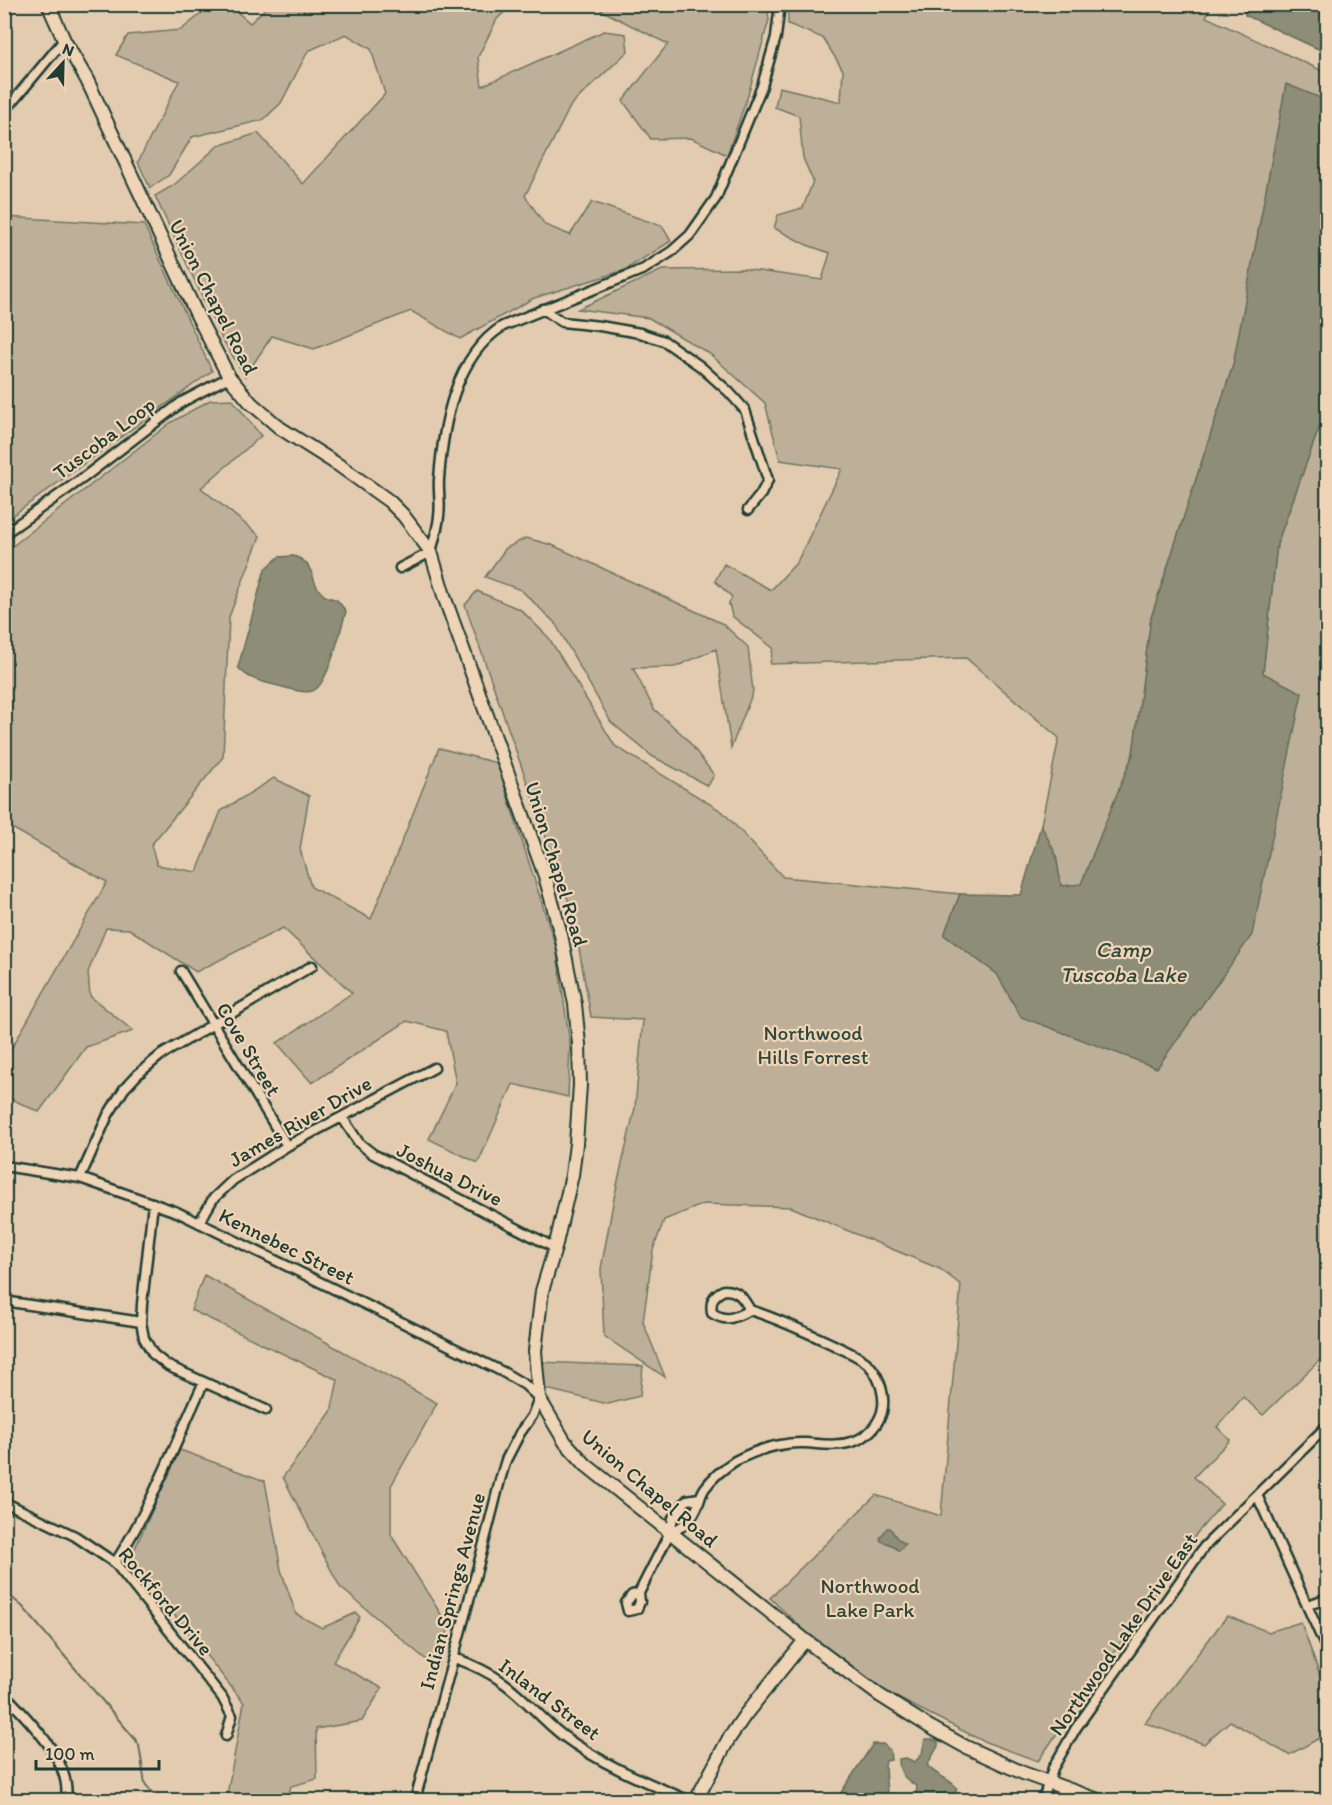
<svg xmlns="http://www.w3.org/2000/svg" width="1332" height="1805" font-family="Itim,sans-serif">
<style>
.green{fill:#beb098;stroke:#6e7666;stroke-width:1.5}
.water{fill:#8e8d78;stroke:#626d5d;stroke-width:1.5}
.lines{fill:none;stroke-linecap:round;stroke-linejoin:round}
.stream{stroke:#626d5d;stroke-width:2}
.street-casing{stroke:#1f3d34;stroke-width:13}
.secondary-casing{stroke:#1f3d34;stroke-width:16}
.street{stroke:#efd4b6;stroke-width:8}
.secondary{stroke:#efd4b6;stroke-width:12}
.labels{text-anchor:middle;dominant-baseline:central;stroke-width:4.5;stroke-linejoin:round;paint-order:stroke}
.street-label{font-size:21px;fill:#1f3d34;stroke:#efd4b6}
.park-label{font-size:21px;fill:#2f483e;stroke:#efd4b6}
.water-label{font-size:22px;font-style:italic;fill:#30493e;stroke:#efd4b6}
</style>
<rect width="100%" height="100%" fill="#e2cbae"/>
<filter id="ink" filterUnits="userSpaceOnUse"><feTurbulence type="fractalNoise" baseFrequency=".0167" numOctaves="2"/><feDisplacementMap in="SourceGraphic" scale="12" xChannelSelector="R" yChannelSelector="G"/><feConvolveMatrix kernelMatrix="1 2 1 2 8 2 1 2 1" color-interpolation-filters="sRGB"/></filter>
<g filter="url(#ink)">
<!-- green -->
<path class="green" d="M212,5H229L250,23L269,5H512L497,19L478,57L482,86L604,31L626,34L628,51L571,105L525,196L545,225L570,235L592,202L662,226L671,241L625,270L534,298L460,339L411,311L314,349L272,336L245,376L222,339L155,196L174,185L218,146L258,133L303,184L385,94L371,49L346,34L308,51L281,103L263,120L192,137L169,175L150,188L138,162L179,81L116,55L128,35L181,30Z
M591,5H767L769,20L748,95L727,155L691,138L651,139L623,101L668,44Z
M788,5H1212L1206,17L1327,73V101L1286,85L1233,365L1151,618L1133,754L1081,885L1061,886L1056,855L1041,825L1059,738L966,658L770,664L773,648L732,616L729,604L732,597L715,581L724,564L771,590L797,562L842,469L780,460L765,403L710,354L649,318L578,309L662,270L744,269L822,280L830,253L807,245L774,228L778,215L803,208L813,181L803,158L799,116L775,107L779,87L841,102L843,70L823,38L788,24Z
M4,217L144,225L212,371L5,521Z
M232,399L261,436L201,488L260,536L229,617L223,757L151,845L157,865L197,872L221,811L274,778L309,796L300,849L311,887L371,919L439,748L497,763L556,947L570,1044L568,1097L513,1084L478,1163L429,1139L456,1083L446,1031L407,1021L312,1083L277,1043L352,993L283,928L196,972L129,929L106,928L88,972L90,996L133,1031L86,1047L39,1112L5,1096V1056H7L107,882L5,824V552L170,423L210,400Z
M1327,406V1353L1263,1415L1243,1397L1217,1427L1230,1440L1194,1477L1222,1504L1197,1533L1038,1761L983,1741L896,1697L862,1684L770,1598L876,1495L941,1516L961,1285L940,1269L791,1207L704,1204L664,1220L653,1250L643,1322L665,1377L604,1336L601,1269L614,1198L635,1108L643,1020L591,1017L573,914L465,605L477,591L521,610L549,638L615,746L723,812L783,877L960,894L944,935L997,974L1021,1017L1263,673L1277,544Z
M526,538L552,545L723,624L748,647L753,692L731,748L716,649L675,667L633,668L654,709L686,738L714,775L708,786L652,756L611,722L555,623L521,590L485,577L506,548Z
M204,1275L437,1403L391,1486V1535L449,1627L437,1669L340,1587L283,1477L331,1412L338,1380L191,1310Z
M536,1362L643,1366L640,1396L608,1404L538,1387Z
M180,1450L265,1481L281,1570L296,1614L322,1628L356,1613L360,1617L333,1662L382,1688L362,1721L316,1729L317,1779L291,1786L287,1800H226L244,1703L130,1559Z
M1227,1616L1269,1632L1301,1622L1327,1696V1734L1289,1755L1230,1721L1204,1744L1145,1723Z"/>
<!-- water -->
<path class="water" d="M1244,5H1327V53L1245,15Z
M1286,84L1328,101L1327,406L1277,544L1263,673L1302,693L1252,935L1157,1068L1021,1017L997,974L944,935L960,894L1021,895L1041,825L1056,855L1061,886L1081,884L1133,754L1151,618L1233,365Z
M293,556C318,563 308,582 324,595C327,598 333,598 337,600C340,603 343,608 346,611C341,628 328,687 312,691C303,694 288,688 279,686C264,682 248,680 238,667L265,569L279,557Z
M887,1528H890L897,1538L905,1544L899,1551L892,1545L881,1541L880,1538Z
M925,1739H932L938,1742V1746L927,1765C934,1775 949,1778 957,1788L953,1800H915L917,1787C905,1778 899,1775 899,1759L906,1758L915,1762L922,1754Z
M873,1744H883L890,1750L891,1760L886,1761C883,1768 888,1789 887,1800H836Z"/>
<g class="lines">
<!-- stream -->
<path class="stream" d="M4,1591L22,1606L135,1739L139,1745L145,1784L158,1800"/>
<defs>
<path id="street" d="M4,112L64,40
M543,309L562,322L600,326L640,333L664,341L700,366L729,392L745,410L768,480L761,494L748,510
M4,534L83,478L182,402L229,377
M400,568L431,552C434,540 438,528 439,516C441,504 438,491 439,479C443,426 454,357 503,326L644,269L671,252L690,235L716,198L762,86L776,37L780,4
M181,971L287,1146
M342,1117L359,1143L373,1154L555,1248
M4,1166L80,1178L177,1212L503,1372L525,1385L539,1398L532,1416L520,1433L506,1460L500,1480C474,1587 443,1693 415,1800
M80,1178L108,1115L124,1089L138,1074L161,1055L312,966
M153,1203L142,1304L141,1322L144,1338L153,1354L168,1366L266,1410
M199,1223L213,1199L233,1180L287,1146L434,1068
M724,1290C739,1290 743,1298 750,1310C734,1317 728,1323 712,1313C710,1301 713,1295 724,1290Z
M4,1301L141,1322
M1257,1495L1328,1652
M699,1498L687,1500L673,1518L670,1532C681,1529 691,1520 696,1509C700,1502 700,1495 705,1488C712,1478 724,1468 735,1461C756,1450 782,1442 805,1443C822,1444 838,1447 855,1441C868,1436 878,1425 882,1412C886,1397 880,1377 869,1365C860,1356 845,1351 834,1345C806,1332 779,1319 750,1310
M4,1502L75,1536L115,1563L222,1697L232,1716L226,1736
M115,1563C152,1506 175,1443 204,1382
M639,1593L670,1532
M639,1593L640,1602L637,1609L628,1611L626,1603L632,1595Z
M1308,1605L1328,1598
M455,1658C471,1664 489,1672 504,1683C525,1698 541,1719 562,1735C599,1763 645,1782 688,1800
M4,1693C29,1722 72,1759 66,1800
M1043,1800L1053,1768L1076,1728L1204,1547L1328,1425"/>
<path id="secondary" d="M48,4L64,40L87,80L197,315L229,377L251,403L280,428L340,466L389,501L403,515L431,552L445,599L545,876L561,935L575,1004L579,1044L580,1085L576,1144L572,1175L555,1248L542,1291L535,1351L539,1398L565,1442L586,1465L805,1640L879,1695L930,1727L966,1747L1023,1773L1098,1800
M696,1800L728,1740L745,1715L805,1640"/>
</defs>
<!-- street casing -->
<use href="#street" class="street-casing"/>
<!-- secondary casing -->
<use href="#secondary" class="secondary-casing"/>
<!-- street -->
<use href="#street" class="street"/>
<!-- secondary -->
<use href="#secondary" class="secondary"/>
</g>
</g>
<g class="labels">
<!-- street labels -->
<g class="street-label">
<text transform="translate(214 297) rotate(63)">Union Chapel Road</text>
<text transform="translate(104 438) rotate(-37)">Tuscoba Loop</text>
<text transform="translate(557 864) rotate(73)">Union Chapel Road</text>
<text transform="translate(249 1049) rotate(59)">Cove Street</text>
<text transform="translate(300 1121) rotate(-30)">James River Drive</text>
<text transform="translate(450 1174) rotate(27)">Joshua Drive</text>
<text transform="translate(287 1246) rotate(26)">Kennebec Street</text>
<text transform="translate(650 1488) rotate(40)">Union Chapel Road</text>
<text transform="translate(452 1591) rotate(-75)">Indian Springs Avenue</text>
<text transform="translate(166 1601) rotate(50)">Rockford Drive</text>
<text transform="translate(1123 1634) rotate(-55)">Northwood Lake Drive East</text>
<text transform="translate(550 1699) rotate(37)">Inland Street</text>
</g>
<!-- park labels -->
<g class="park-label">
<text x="813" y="1032">Northwood<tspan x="813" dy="24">Hills Forrest</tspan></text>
<text x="870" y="1585">Northwood<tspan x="870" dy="24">Lake Park</tspan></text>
</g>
<!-- water labels -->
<g class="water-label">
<text x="1123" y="949">Camp<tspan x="1123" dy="25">Tuscoba Lake</tspan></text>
</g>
</g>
<!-- margin -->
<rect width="1332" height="1805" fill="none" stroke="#efd4b6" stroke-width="24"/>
<rect x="12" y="12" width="1308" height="1781" fill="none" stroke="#1f3d34" stroke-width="2" filter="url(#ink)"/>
<!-- north arrow -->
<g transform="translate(63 63) rotate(22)" stroke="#efd4b6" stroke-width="4.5" paint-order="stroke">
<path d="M0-4.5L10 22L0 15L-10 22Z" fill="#1f3d34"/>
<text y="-9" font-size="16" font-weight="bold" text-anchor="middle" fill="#1f3d34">N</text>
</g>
<!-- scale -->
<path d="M36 1760v9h123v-9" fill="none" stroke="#1f3d34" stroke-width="3"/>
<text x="45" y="1760" font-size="18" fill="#1f3d34" stroke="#efd4b6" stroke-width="4.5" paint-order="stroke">100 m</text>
</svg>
